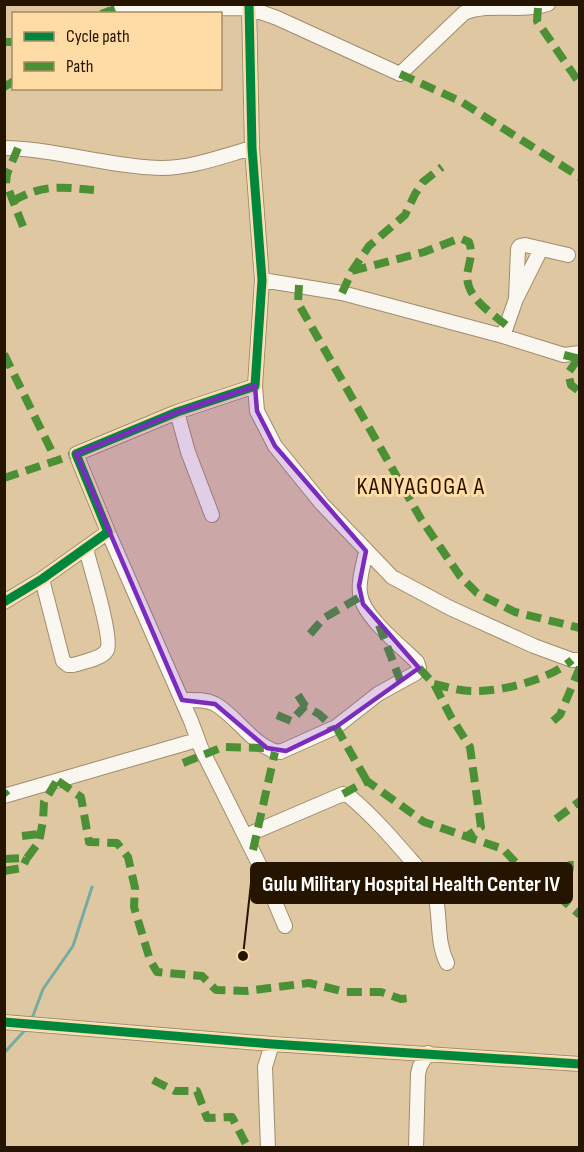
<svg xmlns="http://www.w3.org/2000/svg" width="584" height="1152" font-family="'Sofia Sans Condensed',sans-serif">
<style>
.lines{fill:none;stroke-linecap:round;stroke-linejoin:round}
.stream{stroke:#75aca2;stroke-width:3}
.minor-casing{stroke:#9f8c6e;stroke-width:16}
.minor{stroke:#faf7f1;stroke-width:14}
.quiet{stroke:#4b9035;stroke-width:8;stroke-dasharray:15 8;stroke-linecap:butt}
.cycleway-casing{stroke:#ffdba6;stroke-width:13}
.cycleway{stroke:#00873e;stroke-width:9}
.marked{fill:#7b2cbf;fill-opacity:0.2;stroke:#7b2cbf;stroke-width:4.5;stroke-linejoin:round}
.labels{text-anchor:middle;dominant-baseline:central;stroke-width:6;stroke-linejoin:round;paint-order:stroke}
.quarter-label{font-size:24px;letter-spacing:1.5px;fill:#251500;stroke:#ffdba6}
.leader{fill:none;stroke:#251500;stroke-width:2}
.callout-dot{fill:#251500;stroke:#ffdba6;stroke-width:2}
.callout{fill:#251500;stroke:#251500;stroke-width:2}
.callout-label{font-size:22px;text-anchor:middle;font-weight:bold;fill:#fff}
</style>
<rect width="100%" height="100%" fill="#dfc7a2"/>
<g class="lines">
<!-- stream -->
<path class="stream" d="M31,1021L43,989L73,946L92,887
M4,1053L26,1029"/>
<defs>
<path id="minor" d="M115,9L249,8L277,18L400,74L464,13C491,2 520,13 548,4
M4,148C58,149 109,167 161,168C192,168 223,156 252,148
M262,280L342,293L503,336L564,355L580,353
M516,299L518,249L520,246L525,245L568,255
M503,336L516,299L541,249
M255,386L257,411L275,446L322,504L392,577L450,608L534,646L572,660H580
M177,412L188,452L212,515
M108,532L191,721L201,748L259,864L285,926
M42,579L63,661L68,665H73C82,662 102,659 107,650C113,639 90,565 86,549
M4,602L42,579L108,532L76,454L177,412L255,386L262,280L252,148L249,4
M182,700C193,700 205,699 215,704C237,716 255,749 280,752L336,727L378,694L416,673L419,668L417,662C401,646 362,616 360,593C358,579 364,564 366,551
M4,796L197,740
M245,836L343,794L349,796C372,815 391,837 411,860C419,869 431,881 435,894C441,917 436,941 447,963
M4,1022L272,1044L580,1064
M268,1148L265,1067L272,1044
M416,1148L418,1074L420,1066L428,1053"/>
</defs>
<!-- minor casing -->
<use href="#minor" class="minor-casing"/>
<!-- minor -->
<use href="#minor" class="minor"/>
<!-- quiet -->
<path class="quiet" d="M538,8L537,21L580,84
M101,14L115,9
M4,42H14
M400,74L460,101L580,177
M4,87L14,81
M18,148L7,174L6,183L24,229
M13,201C43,184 61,187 94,190
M352,271L424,252L455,240L462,239L469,242C473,253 470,259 468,270C462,295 490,312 506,325
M299,285L298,303L421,519L460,576L477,593L515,612L580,628
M342,293L352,271L369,246L405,215L415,194L423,182L442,167
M4,354L56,460
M564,355L580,359
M578,359L568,373L571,385L580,392
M4,478L76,454
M379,625L400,680
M310,634L324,618L360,597
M419,668L434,684L451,717L470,747L481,827L467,836
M434,684C448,687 462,692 476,691C505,691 550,679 572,660
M298,695L305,706L319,714L329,723L331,728
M277,715L291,721L305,706
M553,721L560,715L580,667
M336,727L367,781
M183,763L223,747L267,748
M58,781L81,797L89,842L117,843L128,857L135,888L134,907L150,960L157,972L202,976L216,990L246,991L309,983L346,992H381L401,999L410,998
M4,792L7,796
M343,794L367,781L424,822L503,849L531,879L558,896L580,915
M556,819L580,801
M22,836L40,834
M253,850L275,752
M4,859L27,858L39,842L43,821L44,802L56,782
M4,871L22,868L27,858
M558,896L568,882L570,865H580
M153,1080L175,1091H197L207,1118L232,1117L248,1148"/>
<defs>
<path id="cycleway" d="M4,602L42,579L108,532L76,454L177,412L255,386L262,280L252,148L249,4
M4,1022L272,1044L580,1064"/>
</defs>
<!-- cycleway casing -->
<use href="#cycleway" class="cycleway-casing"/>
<!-- cycleway -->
<use href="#cycleway" class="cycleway"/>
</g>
<!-- marked area -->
<path class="marked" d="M255,386L257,411L275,446L366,551L359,586L363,604L419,668L336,727L286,751L267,748L215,704L182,700L76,454L177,412Z"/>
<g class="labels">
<!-- quarter labels -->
<g class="quarter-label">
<text x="421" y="486">KANYAGOGA A</text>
</g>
</g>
<!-- callouts -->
<path class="leader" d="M243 956L251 883"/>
<circle class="callout-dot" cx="243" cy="956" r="6"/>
<rect class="callout" x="251" y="863" width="321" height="40" rx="6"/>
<g class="callout-label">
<text x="411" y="891">Gulu Military Hospital Health Center IV</text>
</g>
<!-- border -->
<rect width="584" height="1152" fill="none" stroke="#251500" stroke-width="12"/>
<!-- legend -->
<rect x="12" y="12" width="210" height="78" fill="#ffdba6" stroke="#a88c64" stroke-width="1.5"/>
<rect x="24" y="32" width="30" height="9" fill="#00873e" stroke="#a88c64" stroke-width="1.5"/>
<text x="66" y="42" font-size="18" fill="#251500">Cycle path</text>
<rect x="24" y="62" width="30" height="9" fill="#4b9035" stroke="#a88c64" stroke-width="1.5"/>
<text x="66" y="72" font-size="18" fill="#251500">Path</text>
</svg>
